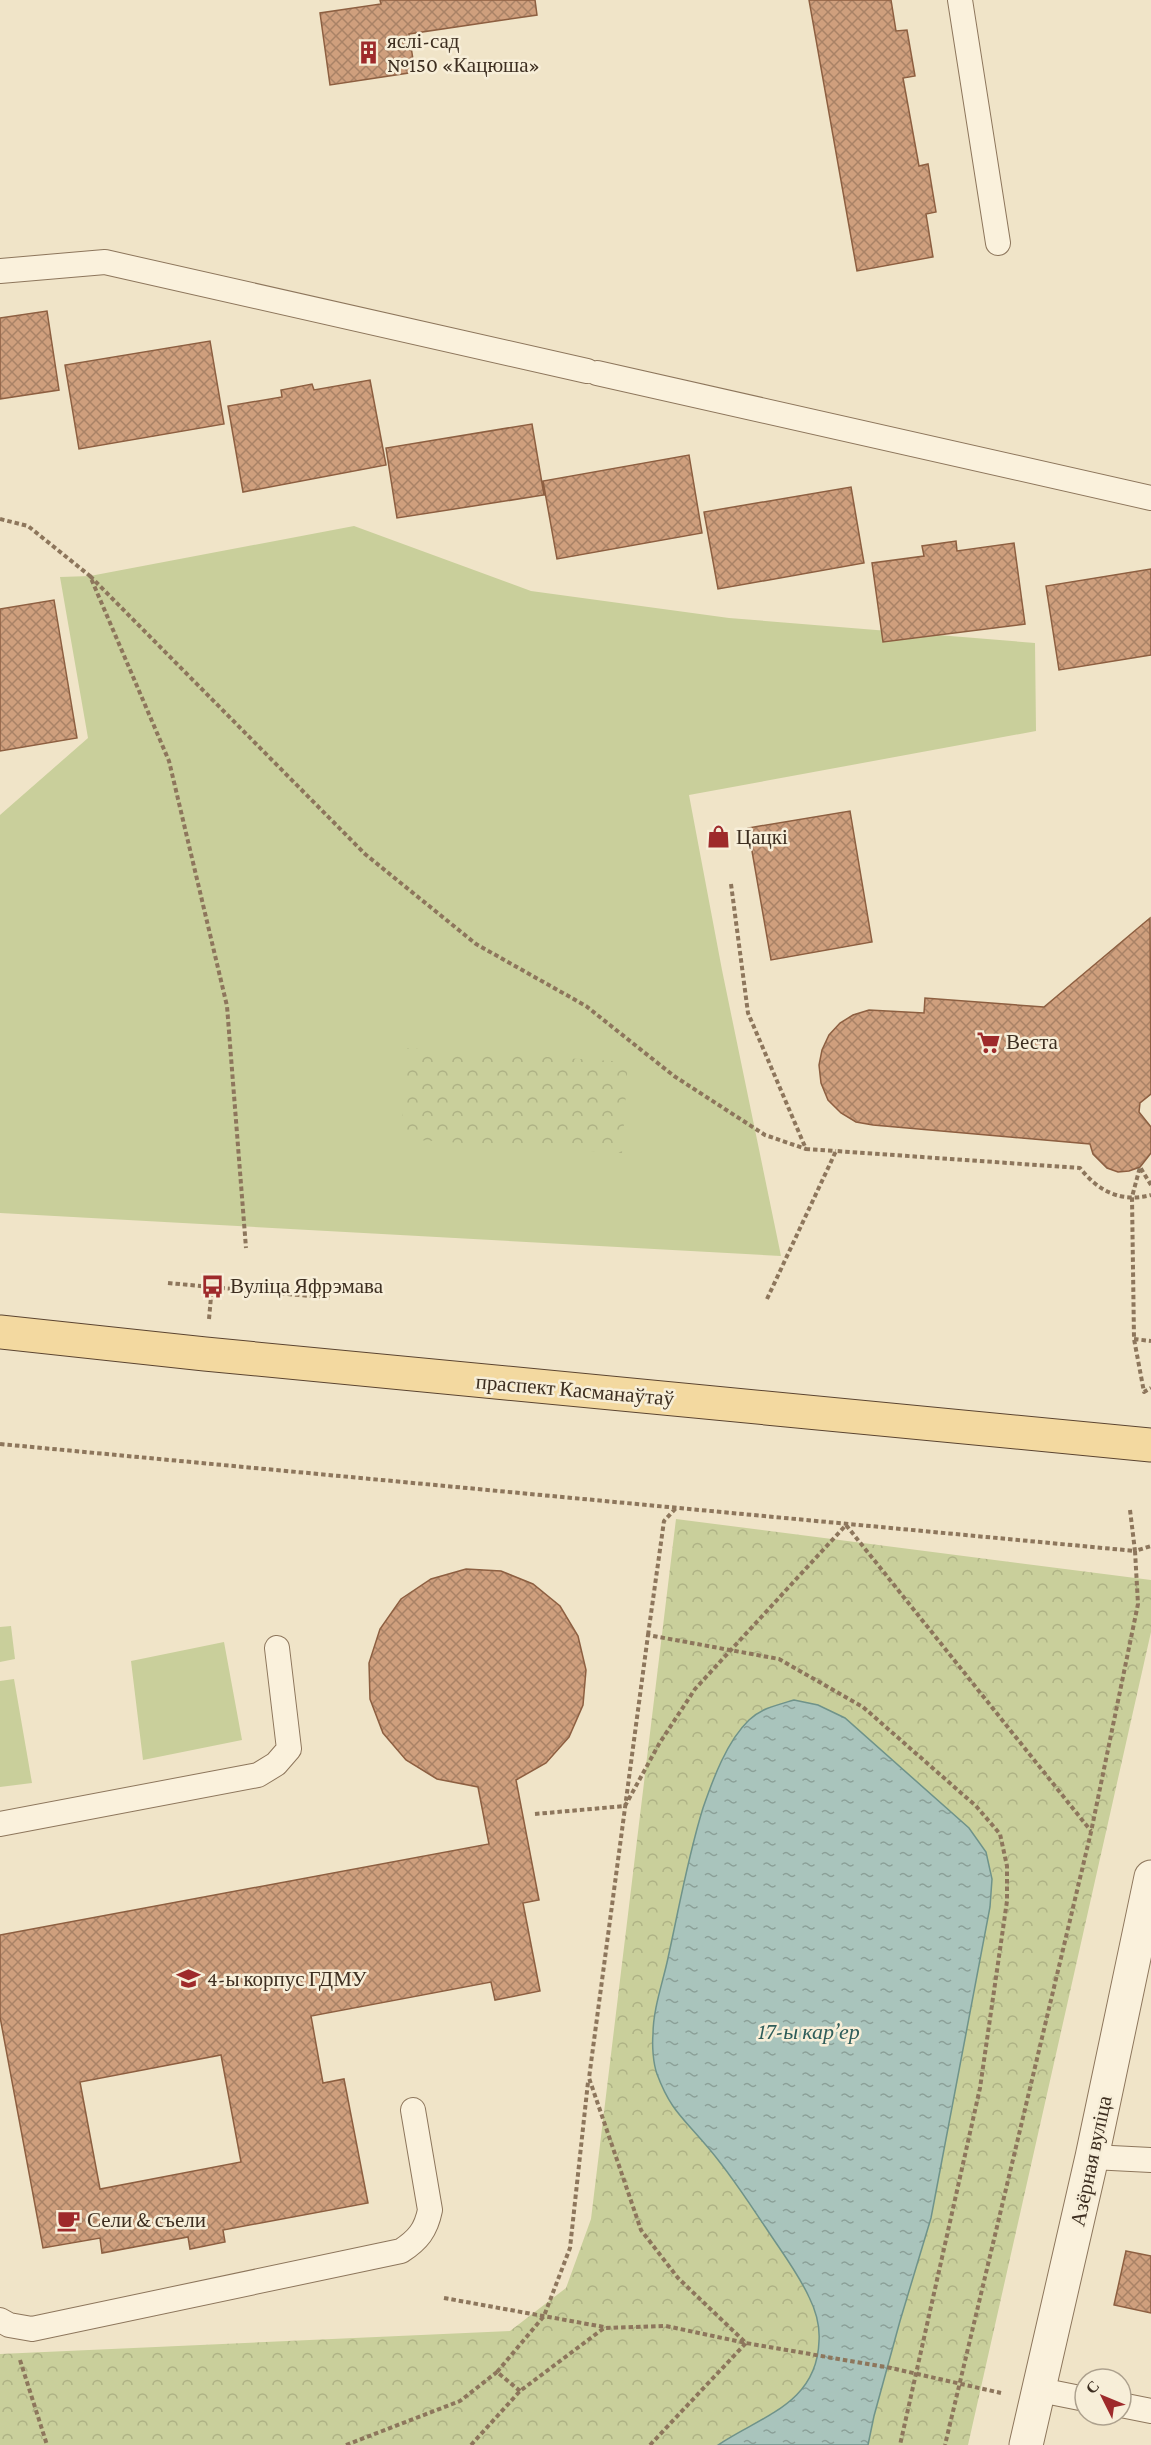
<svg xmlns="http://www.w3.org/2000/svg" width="1151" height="2445" font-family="'Crimson Pro',serif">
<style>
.grass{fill:#c9cf9b}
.forest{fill:url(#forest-crowns)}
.water{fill:url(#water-ripples);stroke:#6f938a;stroke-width:1.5}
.building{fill:url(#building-cross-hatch);stroke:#8d5f41;stroke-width:1.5;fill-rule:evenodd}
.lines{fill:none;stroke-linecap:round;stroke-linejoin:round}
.service-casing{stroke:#8d765c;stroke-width:26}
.tertiary-casing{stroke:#8d765c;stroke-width:35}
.primary-casing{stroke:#5b4430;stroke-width:35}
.path{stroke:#8d765c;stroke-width:4;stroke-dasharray:4.5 3;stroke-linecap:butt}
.service{stroke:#faf1dc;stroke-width:24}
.tertiary{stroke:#faf1dc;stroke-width:33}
.primary{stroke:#f3d9a0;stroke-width:33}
.labels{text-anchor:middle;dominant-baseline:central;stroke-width:5;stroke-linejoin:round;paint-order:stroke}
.poi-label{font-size:21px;fill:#3d2e20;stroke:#f7eed8;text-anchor:start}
.street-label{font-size:21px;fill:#3d2e20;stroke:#f7eed8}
.water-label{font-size:22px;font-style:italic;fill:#2f5d5a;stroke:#f7eed8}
</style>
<defs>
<pattern id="forest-crowns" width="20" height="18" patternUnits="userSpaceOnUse" patternTransform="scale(1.5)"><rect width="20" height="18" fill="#c9cf9b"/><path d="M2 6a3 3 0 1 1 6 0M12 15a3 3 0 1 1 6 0" fill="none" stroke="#aeb285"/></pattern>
<pattern id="water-ripples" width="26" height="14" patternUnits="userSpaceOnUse" patternTransform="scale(1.5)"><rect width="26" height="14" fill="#a9c4bc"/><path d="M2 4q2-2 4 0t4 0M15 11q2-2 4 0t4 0" fill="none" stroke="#8ba098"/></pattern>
<pattern id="building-cross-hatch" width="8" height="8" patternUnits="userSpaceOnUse" patternTransform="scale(1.5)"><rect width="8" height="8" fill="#cf9f7d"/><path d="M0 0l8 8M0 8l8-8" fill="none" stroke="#a98266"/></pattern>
</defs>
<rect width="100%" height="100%" fill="#f0e4c8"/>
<!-- grass -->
<path class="grass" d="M354,526L531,591L729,618L1035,643L1036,731L689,795L722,970L781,1256L0,1213V815L88,738L60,577L90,576Z
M11,1626L15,1659L0,1662V1627Z
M224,1642L242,1740L143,1760L131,1661Z
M14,1679L32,1783L0,1787V1681Z"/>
<!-- forest -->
<path class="forest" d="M407,1048L628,1062L622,1153L401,1139Z
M676,1519L1151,1580V1632L968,2445H0V2354L510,2331L566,2288L591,2219Z"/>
<!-- water -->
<path class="water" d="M794,1700L818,1705L845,1718L969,1828L986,1852L992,1879L990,1907L931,2218L900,2321L874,2416L868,2445H718C761,2416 817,2404 819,2341C820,2326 816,2311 809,2297C798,2273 781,2251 766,2228C747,2200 728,2170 705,2144C682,2117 670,2109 657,2074C653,2063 652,2045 653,2034C653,2009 663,1982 668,1958C679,1908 688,1856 703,1808C713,1779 727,1741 749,1720C762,1708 777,1705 794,1700Z"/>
<!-- building -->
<path class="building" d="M380,0H535L537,15L409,34L415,72L330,85L320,13L381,4Z
M809,0H891L896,31L907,30L915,76L903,78L919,166L928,164L936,212L926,214L933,257L857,271Z
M47,311L59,390L0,399V318Z
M210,341L224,424L79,449L65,365Z
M370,380L386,465L243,492L228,406L282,397L281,390L312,384L314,390Z
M532,424L544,495L397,518L386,448Z
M689,455L702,533L557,559L543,481Z
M851,487L864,563L718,589L704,512Z
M956,541L957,551L1014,543L1025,624L883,642L872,563L924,556L922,546Z
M1151,569V655L1059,670L1046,586Z
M54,600L77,738L0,751V609Z
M850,811L872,942L771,960L748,828Z
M1150,918L1151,1094L1140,1103L1139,1112L1151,1127V1153L1140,1167L1129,1171L1118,1172L1107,1168L1093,1154L1090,1144L873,1125L856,1122L841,1113L828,1100L821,1083L819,1065L822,1050L829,1035L840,1023L853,1015L869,1010L924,1013L925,998L1044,1007Z
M466,1569L501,1571L533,1584L560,1606L578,1636L586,1670L583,1705L569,1737L546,1763L516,1780L539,1900L523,1903L540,1991L495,2000L491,1982L311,2016L323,2083L344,2079L368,2203L223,2230L225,2242L190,2249L188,2237L102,2253L100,2238L43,2248L0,2017V1935L489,1844L478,1787L437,1779L406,1760L383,1733L370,1699L369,1663L380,1629L401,1599L431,1579ZM221,2055L241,2162L100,2189L80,2082Z
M1126,2251L1151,2256V2313L1114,2305Z"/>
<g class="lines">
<defs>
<path id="service" d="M960,0L998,243
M0,271L105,262L587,371
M597,373L1151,498
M0,1824L258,1775L276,1764L289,1749L277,1648
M1092,2157L1151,2160
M0,2320L9,2325L32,2329L401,2251C418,2240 426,2230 430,2210L413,2110
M1040,2390L1085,2399
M1121,2405L1151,2411"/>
<path id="tertiary" d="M1026,2445L1092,2157L1151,1877"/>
<path id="primary" d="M0,1332L205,1354L1151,1445"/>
</defs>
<!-- service casing -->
<use href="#service" class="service-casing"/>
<!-- tertiary casing -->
<use href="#tertiary" class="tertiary-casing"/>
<!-- primary casing -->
<use href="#primary" class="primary-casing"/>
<!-- path -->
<path class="path" d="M0,519L28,526L90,576L169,761L227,1006L246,1248
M90,576L365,854L476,944L586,1006L674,1076L765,1135L806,1149
M731,884L748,1013L806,1149L836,1151
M1151,1185L1140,1167L1132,1197L1134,1339L1144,1392L1151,1388
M168,1283L331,1298
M767,1299L836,1151L1080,1168C1098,1191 1121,1203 1151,1195
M209,1319L212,1286
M1134,1339L1151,1341
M0,1444L1135,1551L1138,1604L1091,1832L945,2445
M1130,1510L1135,1551L1151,1546
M648,1635L664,1521L676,1508
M535,1814L625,1806L659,1744L695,1689L846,1525L1091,1831
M444,2298L604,2327
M20,2360L47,2445
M520,2391L497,2372L544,2316L570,2248L588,2082
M346,2445L460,2401L497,2372
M471,2445L520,2391L604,2328L666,2326L746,2343L891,2368L1001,2393
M650,2445L746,2343L678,2278L641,2230L589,2078L648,1635L779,1659L863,1707L976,1806L1000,1834L1007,1866V1901L980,2088L900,2445"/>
<!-- service -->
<use href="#service" class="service"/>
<!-- tertiary -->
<use href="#tertiary" class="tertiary"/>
<!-- primary -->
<use href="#primary" class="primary"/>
</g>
<!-- icons -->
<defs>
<symbol id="building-bare" viewBox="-9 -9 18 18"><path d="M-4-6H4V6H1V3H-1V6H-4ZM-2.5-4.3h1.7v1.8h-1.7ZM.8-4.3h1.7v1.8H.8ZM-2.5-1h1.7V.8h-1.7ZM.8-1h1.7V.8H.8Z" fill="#9e2a2b" stroke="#f7eed8" stroke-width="2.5" paint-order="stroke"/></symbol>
<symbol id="shop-bare" viewBox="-9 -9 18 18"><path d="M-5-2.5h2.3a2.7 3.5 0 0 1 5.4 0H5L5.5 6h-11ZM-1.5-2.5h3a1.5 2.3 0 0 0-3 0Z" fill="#9e2a2b" stroke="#f7eed8" stroke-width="2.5" paint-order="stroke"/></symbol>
<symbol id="supermarket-bare" viewBox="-9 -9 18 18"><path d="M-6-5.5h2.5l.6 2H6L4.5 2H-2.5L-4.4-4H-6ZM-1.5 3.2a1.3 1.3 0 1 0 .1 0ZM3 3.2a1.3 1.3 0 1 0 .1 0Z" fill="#9e2a2b" stroke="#f7eed8" stroke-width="2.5" paint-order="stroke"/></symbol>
<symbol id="bus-bare" viewBox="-9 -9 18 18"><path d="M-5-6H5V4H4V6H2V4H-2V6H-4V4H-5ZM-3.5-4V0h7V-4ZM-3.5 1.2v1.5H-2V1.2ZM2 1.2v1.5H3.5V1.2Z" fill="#9e2a2b" stroke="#f7eed8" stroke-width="2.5" paint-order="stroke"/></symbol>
<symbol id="university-bare" viewBox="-9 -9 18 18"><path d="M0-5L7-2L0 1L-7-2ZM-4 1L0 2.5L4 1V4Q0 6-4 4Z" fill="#9e2a2b" stroke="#f7eed8" stroke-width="2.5" paint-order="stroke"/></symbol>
<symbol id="cafe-bare" viewBox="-9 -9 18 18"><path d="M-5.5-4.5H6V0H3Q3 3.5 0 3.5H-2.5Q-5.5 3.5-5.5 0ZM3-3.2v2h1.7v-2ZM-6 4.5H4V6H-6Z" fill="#9e2a2b" stroke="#f7eed8" stroke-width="2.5" paint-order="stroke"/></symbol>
</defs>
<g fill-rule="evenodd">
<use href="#building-bare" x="352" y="36" width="33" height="33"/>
<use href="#shop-bare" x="702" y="820" width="33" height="33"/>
<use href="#supermarket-bare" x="972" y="1026" width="33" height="33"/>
<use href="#bus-bare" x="196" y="1270" width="33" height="33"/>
<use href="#university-bare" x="172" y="1962" width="33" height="33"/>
<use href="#cafe-bare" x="52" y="2204" width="33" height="33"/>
</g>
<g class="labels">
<!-- poi labels -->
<g class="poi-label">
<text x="387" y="41">яслі-сад<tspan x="387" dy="24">№150 «Кацюша»</tspan></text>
<text x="736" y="837">Цацкі</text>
<text x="1006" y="1042">Веста</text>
<text x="230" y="1286">Вуліца Яфрэмава</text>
<text x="207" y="1979">4-ы корпус ГДМУ</text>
<text x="87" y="2220">Сели &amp; съели</text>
</g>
<!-- street labels -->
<g class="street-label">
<text transform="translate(575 1390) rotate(5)">праспект Касманаўтаў</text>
<text transform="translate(1091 2161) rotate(-78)">Азёрная вуліца</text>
</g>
<!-- water labels -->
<g class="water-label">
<text x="809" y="2031">17-ы кар’ер</text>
</g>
</g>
<!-- north arrow -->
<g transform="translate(1103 2397) rotate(313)"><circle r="28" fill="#f7eed8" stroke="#ada18e" stroke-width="1.5"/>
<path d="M0-4.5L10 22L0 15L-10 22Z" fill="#9e2a2b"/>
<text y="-9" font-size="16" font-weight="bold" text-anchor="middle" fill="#3d2e20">С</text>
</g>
</svg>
